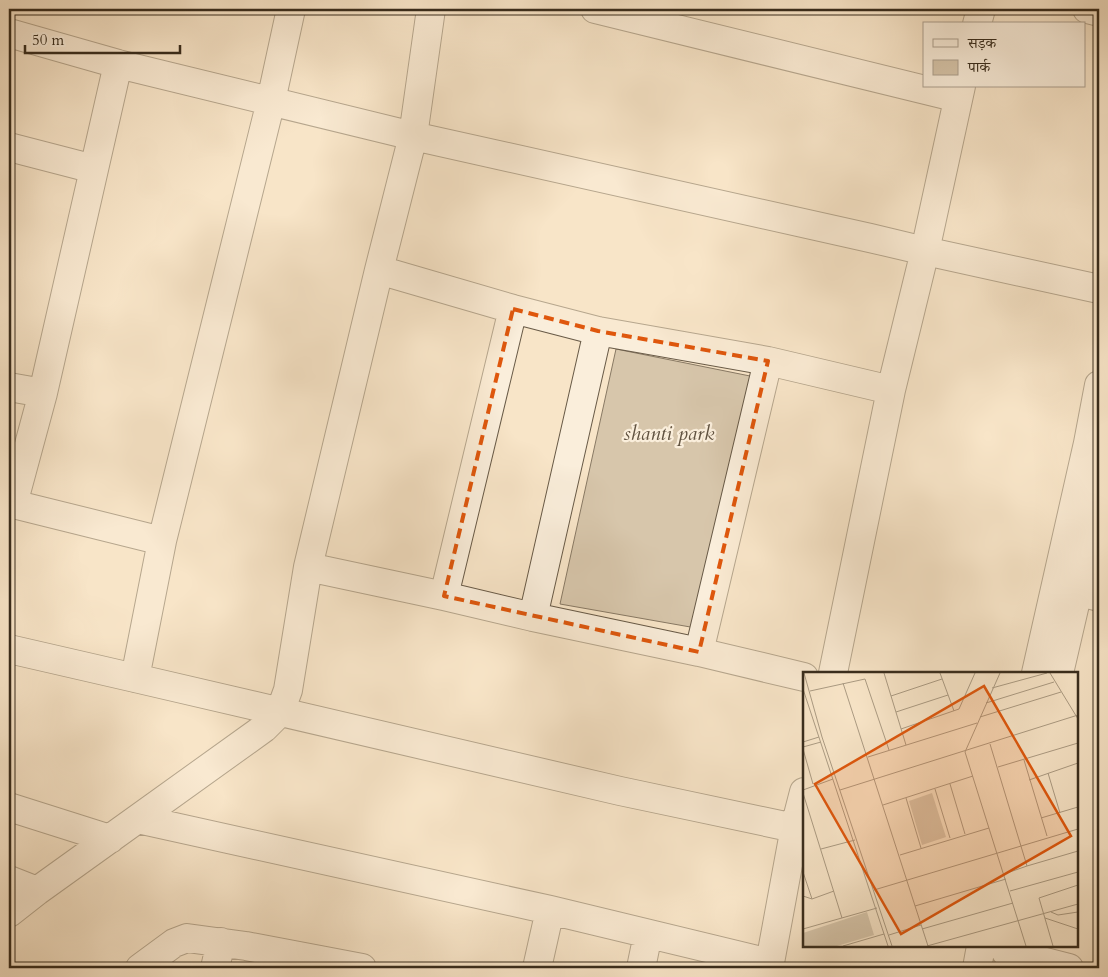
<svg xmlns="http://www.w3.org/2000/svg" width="1108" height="977" font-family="Cardo,'Noto Serif Devanagari',serif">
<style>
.park{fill:#d7c6ab;stroke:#887964}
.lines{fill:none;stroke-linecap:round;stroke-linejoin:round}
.minor-casing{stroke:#685a47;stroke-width:30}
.minor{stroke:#faeedb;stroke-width:28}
.marked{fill:none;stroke:#df570d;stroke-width:4;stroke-dasharray:10 6;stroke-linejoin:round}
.labels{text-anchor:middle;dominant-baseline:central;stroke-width:4.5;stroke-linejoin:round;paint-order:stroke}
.park-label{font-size:21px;font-style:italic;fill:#605240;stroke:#faeedb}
.inset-road{fill:none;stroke:#ab9b83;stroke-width:1}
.view{fill:#df570d;fill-opacity:0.15;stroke:#df570d;stroke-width:2.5}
.inset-edge{fill:none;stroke:#382c1c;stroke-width:2.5}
</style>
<rect width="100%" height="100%" fill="#f8e5c8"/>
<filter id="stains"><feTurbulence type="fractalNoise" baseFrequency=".004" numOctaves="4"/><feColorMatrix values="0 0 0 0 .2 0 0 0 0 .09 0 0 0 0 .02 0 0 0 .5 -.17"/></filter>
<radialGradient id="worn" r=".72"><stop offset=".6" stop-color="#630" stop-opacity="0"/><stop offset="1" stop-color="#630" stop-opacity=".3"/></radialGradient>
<!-- park -->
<path class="park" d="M616,349L755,377L696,628L560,604Z"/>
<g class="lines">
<defs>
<path id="minor" d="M595,9L958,98
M1087,9L1099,12
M977,24L981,9
M9,33L118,64L413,136L870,238L925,251L1099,289
M9,147L94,169
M379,270L513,309L598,331L768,361L891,390
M9,387L43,393
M9,503L162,541
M13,504L43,393L118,64
M308,567L444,596L533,617L699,652L804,677
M1059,587L1099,597
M444,596L513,309
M533,617L598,331
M9,649L135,678L620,791L804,830
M699,652L768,361
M833,673L891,390L925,251L961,86
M1036,673L1088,443L1099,385
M1059,673L1078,591L1099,487
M135,678L162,541L271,101L291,9
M9,807L110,839
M138,819L550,910L770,963
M9,880L37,891
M9,913L37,891L264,728L280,712L288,690L308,567L379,270L413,136L431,9
M1006,952L1069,968
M140,968L174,943L187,938L246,946L362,968
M215,968L221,942
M537,968L550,910
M641,968L648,934
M769,968L795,827L804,792
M977,968L981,946"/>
</defs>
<!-- minor casing -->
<use href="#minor" class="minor-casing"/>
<!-- minor -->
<use href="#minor" class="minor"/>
</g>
<!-- marked area -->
<path d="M0 0H1108V977H0ZM513,309L598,331L768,361L699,652L444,596Z" fill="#f8e5c8" fill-opacity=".55" fill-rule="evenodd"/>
<path class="marked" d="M513,309L598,331L768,361L699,652L444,596Z"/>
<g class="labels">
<!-- park labels -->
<g class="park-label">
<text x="669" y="433">shanti park</text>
</g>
</g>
<!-- overview -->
<g transform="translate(803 672)">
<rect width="275" height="275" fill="#f8e5c8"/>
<path d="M129,121L143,165L119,173L106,129ZM64,240L71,263L34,274H0V261Z" fill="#d7c6ab"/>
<path class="inset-road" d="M1,1L19,65L89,274M81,1L103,73M137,1L151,39M197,1L162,80L223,274M247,1L275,47M40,11L125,274M189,16L244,1M0,17L85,274M7,19L62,7L86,78M88,24L139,7M183,31L251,10M93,40L145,23M177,45L258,20M98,57L156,37L172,1M0,70L16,65M187,72L224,194L275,179M0,75L18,70M0,77L10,112M65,85L174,51M221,88L244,164M195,95L275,71M245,101L257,141M226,108L275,91M147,112L162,162M132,117L147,166M0,118L30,107M37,118L275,43M0,121L39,246M103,126L118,176M80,133L170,104M238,146L275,135M18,177L52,168M97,183L186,156M0,200L9,227M201,202L224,194M71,218L275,157M207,219L275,200M0,224L9,227L31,219M112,234L203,207M248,240L255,243L275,240M242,246L275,257M0,257L74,236M119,257L210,231M86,263L118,253M40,274L81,262M124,274L275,232M250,274L236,226L275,213"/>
<path class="view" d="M181,14L268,164L98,262L12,112Z"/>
<rect width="275" height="275" class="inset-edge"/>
</g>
<!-- margin -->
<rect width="1108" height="977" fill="none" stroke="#f8e5c8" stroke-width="30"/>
<rect x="10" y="10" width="1088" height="957" fill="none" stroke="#382c1c" stroke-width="2.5"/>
<rect x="15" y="15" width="1078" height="947" fill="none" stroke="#382c1c"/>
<!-- legend -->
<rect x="923" y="22" width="162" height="65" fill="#faeedb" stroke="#aca08f"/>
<rect x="933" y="39" width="25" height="8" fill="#faeedb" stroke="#aca08f"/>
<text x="968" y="48" font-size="15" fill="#382c1c">सड़क</text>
<rect x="933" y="60" width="25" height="15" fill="#d7c6ab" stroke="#aca08f"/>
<text x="968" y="72" font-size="15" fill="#382c1c">पार्क</text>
<!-- scale -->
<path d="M25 45v8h155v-8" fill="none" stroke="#382c1c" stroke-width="2.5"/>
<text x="32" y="45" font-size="15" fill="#382c1c" stroke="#faeedb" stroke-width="4" paint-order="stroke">50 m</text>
<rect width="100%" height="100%" filter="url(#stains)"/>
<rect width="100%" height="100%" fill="url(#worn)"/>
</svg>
